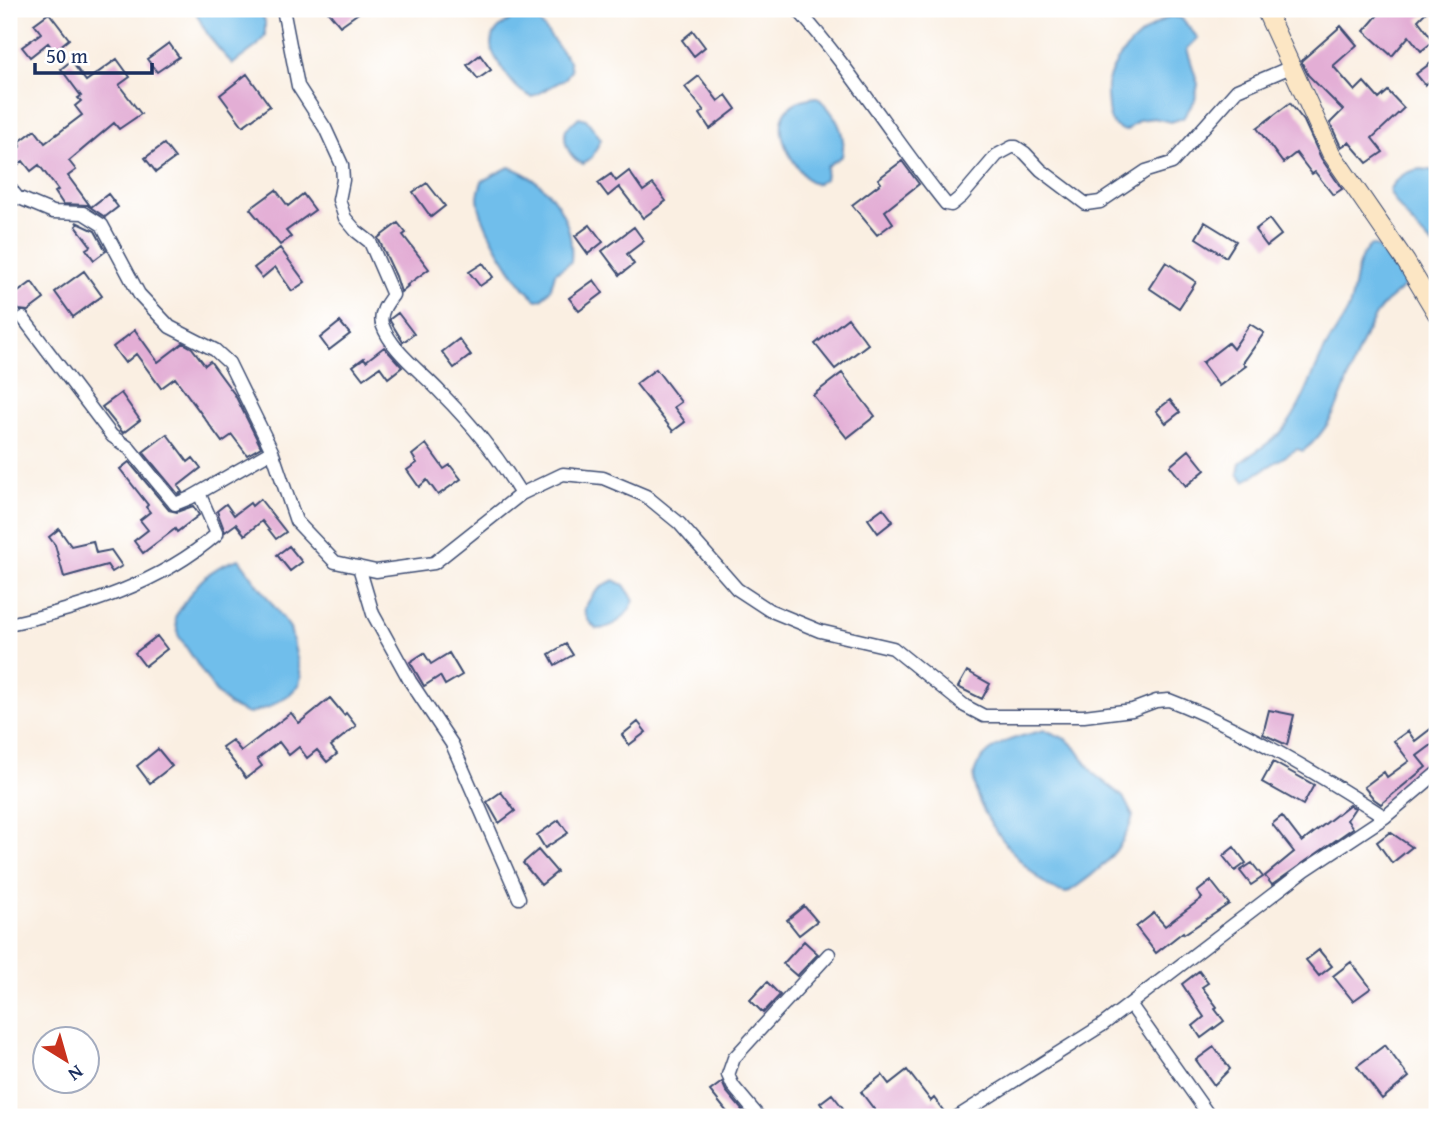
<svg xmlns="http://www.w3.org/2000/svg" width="1446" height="1126" font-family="'Gentium Book Plus',serif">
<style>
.water{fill:#70beeb;stroke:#4676a4;stroke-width:2}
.building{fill:#e3aed5}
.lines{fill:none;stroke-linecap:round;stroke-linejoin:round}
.street-casing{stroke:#3c4c72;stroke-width:15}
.secondary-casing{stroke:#3c4c72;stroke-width:20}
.street{stroke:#fff;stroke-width:12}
.secondary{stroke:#fce6c4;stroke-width:18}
</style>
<rect width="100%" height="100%" fill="#fff"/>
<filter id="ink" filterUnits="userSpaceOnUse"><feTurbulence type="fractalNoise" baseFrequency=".0143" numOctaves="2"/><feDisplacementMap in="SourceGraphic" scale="14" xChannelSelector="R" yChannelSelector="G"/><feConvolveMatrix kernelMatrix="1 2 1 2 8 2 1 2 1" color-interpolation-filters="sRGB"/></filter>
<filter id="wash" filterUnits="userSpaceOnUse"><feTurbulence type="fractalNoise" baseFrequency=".00686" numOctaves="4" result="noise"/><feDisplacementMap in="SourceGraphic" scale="28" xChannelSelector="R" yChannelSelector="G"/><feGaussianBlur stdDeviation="1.57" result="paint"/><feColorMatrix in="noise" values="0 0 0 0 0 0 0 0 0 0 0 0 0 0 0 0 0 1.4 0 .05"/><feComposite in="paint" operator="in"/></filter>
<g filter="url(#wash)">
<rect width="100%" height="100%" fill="#faefe2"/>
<!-- water -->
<path class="water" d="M195,9H259L265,21V36L257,46L233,64C216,47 203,31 195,9Z
M532,12L569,61L571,70L565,79L532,97C519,92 512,83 504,71C499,64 492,54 491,46C490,27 517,15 532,12Z
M1170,16L1181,18L1198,38L1187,49L1198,84L1195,100L1183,118L1171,122L1154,118L1139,120L1126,131C1113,129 1109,120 1108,108C1108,100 1105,89 1108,81C1116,52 1144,30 1170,16Z
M817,97C835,112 847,133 842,156L827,166L825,179L816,184C807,182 802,173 796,165C776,136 772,101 817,97Z
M579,117L586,119L601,139L592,157L583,164C570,158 562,143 566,129Z
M509,167C549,181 575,218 571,262L555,273L551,288L542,299L537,300C517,286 478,222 478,197C478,192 481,186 482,181Z
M1421,169L1437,171V248C1424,239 1395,205 1389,190C1397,177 1406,171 1421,169Z
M1371,245L1377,247L1406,283C1402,290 1397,293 1391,298C1382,304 1376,314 1371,324C1347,366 1344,420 1303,451L1297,449L1245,481L1238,474L1240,463C1253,452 1272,443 1283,430C1302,407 1310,379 1323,353C1330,338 1341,325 1348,310C1357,289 1353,260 1371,245Z
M239,559L290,628L301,676L299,685L289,695L269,707L248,714L230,706L215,691L178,635L175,617C193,589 205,568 239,559Z
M614,580L624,585L634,600C628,616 613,629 596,629L588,620L584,610C591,595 599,587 614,580Z
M1045,730L1066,739L1075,747L1094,774L1123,797L1133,816C1124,851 1096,874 1067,893C1062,892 1056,891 1051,888C1024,870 958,798 978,764C992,741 1022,736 1045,730Z"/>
<g id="blocks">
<!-- building -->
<path class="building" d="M326,9H364L340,26Z
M1383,9H1429L1418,20L1434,41L1421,51L1409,36L1392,56L1364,31Z
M49,13L69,39L54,51L48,43L30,57L22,47L41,33L34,24Z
M1341,26L1357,45L1333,66L1355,91L1364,82L1379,99L1388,91L1404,108L1372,138L1383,152L1367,163L1349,142L1341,147L1330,123L1343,110L1308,75L1301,61Z
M693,31L705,47L694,56L682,40Z
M169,43L179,57L157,72L147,59Z
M480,55L491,70L478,79L467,65Z
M117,59L130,77L119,85L141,114L119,129L114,123L69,161L76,170L68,176L91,207L108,194L118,207L105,217L87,205L63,204L55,192L58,190L39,165L31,171L23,161L9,171V155L21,146L19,142L35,130L45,143L82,115L75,106L81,101L78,98L81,96L61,69L71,61L86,81Z
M1431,63L1437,71V76L1425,85L1416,74Z
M247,74L270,106L243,126L220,95Z
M699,76L718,101L726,95L736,109L710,129L700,114L704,111L685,87Z
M1290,103L1304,121L1321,158L1342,189L1333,195L1315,172L1312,174L1296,153L1283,163L1257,128Z
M164,144L175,158L156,172L145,158Z
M902,161L919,184L885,211L893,223L877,235L852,205L881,183L878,179Z
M629,171L643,191L653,184L666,201L643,218L619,187L608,196L598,183L611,174L616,181Z
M427,183L445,206L431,217L413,192Z
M276,190L288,206L303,194L315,210L286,231L291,237L280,245L250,209Z
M1269,219L1281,235L1267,246L1255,230Z
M76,222L95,231L106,251L94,260L86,249L91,246L76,226L78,224Z
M1205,222L1236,241L1226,257L1196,238Z
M398,223L406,233L403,235L429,269L407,285L408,286L401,292L396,276L378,238Z
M590,225L603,242L588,254L575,236Z
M634,227L644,241L627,254L634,264L620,275L602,251Z
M280,248L305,282L292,291L275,267L262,278L254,268Z
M1166,262L1196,282L1179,308L1149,288Z
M483,263L493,277L480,286L469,272Z
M84,271L102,296L73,317L55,292Z
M594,280L603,293L579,311L569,298Z
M32,282L44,299L28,311L19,310L10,298Z
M398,313L414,334L403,342L390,321V319Z
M848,318L868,344L835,369L815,344Z
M340,322L350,334L329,350L320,338Z
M1250,324L1264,333L1243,363L1246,366L1219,386L1202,363L1228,343L1233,349Z
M135,330L158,362L183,343L192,348L205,365L210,361L235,395L261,447L247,455L232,435L222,442L175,378L161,388L136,354L125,363L113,347Z
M459,339L471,355L454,368L442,352Z
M384,347L402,367L388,378L380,367L363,379L353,366L364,358L366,361Z
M656,369L681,402L674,407L685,422L673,431L636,384Z
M842,373L875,416L847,438L813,395Z
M121,393L140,420L123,433L102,407Z
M1170,400L1180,412L1166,423L1156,411Z
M167,434L188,462L193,458L201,468L178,486L182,492L178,494L143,452Z
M426,444L444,469L450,465L461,479L438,495L427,480L419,487L407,470L417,463L412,455Z
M1189,450L1205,470L1186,486L1170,466Z
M129,462L169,510L177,512L193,506L199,515L177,532L175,529L143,553L134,541L148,530L140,520L150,512L146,507L148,505L120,469Z
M260,499L286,532L276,539L262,521L245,535L236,524L225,532L217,511L226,504L234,515L250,503L252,506Z
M883,508L893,521L878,533L868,519Z
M59,529L71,546L93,541L96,553L111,550L122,566L112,572L107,565L64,577L55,545L49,537Z
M289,546L302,562L290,571L277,555Z
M157,636L167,649L145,666L135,653Z
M566,644L573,655L555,665L549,654Z
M424,653L431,664L449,653L462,675L445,685L440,676L424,686L410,662Z
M967,671L990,684L982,699L958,687Z
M330,698L344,715L346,713L356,726L331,746L337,754L327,762L317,750L307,758L299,747L289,755L279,742L257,759L262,766L246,778L222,747L232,740L241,751L291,713L299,723Z
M1269,710L1294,715L1287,745L1263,734Z
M638,722L646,732L629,745L622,735Z
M1437,724V741L1417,756L1426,767L1381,804L1374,799L1364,787L1384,772L1387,777L1409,761L1394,741L1408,731L1415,741Z
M158,749L172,766L150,783L137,766Z
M1273,762L1314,785L1303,805L1262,782Z
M501,792L515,811L499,823L487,802Z
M1349,805L1355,808L1347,820L1353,828L1272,885L1265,876L1294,852L1272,824L1282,816L1302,842Z
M559,820L568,833L545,848L537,835Z
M1390,832L1412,847L1392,863L1377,842Z
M1234,847L1246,863L1235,871L1223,856Z
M538,850L557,872L541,885L523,863Z
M1252,863L1263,877L1251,885L1240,871Z
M1211,881L1229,904L1184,934L1183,932L1156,953L1136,927L1154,913L1165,926L1202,898L1197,892Z
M804,906L817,921L799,935L787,920Z
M804,941L818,954L797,976L783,964Z
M1319,950L1332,966L1319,976L1306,960Z
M1351,962L1371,988L1353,1001L1333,976Z
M1199,971L1208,983L1202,987L1217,1007L1215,1009L1224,1021L1201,1038L1193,1026L1204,1017L1182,984Z
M767,982L780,995L763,1013L750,1000Z
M1385,1045L1409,1077L1382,1099L1357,1066Z
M1214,1047L1230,1069L1214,1085L1196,1060Z
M907,1070L931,1101L934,1098L948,1117H880L861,1092L882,1075L889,1084Z
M722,1082L726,1091L748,1117H731L710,1091Z
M832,1094L843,1108L830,1117L820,1103Z"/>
</g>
</g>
<g filter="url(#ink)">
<use href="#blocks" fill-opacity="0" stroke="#3c4c72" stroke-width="2"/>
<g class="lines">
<defs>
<path id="street" d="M283,9L298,86L325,128L342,165L343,180L339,200L345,218L356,231L370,242L393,295C387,303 379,313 382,324C392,352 422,372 441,393C471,423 499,458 521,494
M797,9C852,70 894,140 946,204L951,205L962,196L997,155L1012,147H1016L1025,153L1041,170L1086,204L1100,202L1146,171L1172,163L1237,90L1291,67
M9,187L17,197L53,212L83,213L102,225L139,294L170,327L215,350L229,363L272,451L296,521L335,562L376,571L434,563L521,494L563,474L603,478L646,496L679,523L737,589L769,610L820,631L893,648L965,706L984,716H1084L1132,710L1156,701L1169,700C1244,729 1318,774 1385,817
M23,318L112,436L129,448L175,504L190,498L272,451
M359,567L373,614L410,681L452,744L519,898
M9,624C82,608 160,584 217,534L199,493
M1130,1004L1210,1117
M759,1117L733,1086L728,1075L734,1058L829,954
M957,1117L1101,1026L1305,870L1385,817L1437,773"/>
<path id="secondary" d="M1265,9L1331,153L1406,262L1437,314"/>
</defs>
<!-- street casing -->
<use href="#street" class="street-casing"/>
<!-- secondary casing -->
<use href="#secondary" class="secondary-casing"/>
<!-- street -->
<use href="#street" class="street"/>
<!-- secondary -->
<use href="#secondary" class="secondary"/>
</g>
</g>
<!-- margin -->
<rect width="1446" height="1126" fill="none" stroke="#fff" stroke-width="35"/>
<!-- north arrow -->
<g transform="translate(66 1060) rotate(143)"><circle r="33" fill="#ffffff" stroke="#a4acbf" stroke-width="2"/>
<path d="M0-5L12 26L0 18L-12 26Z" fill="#c8321e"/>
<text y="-10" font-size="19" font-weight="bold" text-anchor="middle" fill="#1b2f5e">N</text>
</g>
<!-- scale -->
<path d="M35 63v10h117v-10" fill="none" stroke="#1b2f5e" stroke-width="3.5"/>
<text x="46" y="63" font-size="21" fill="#1b2f5e" stroke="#ffffff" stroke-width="5" paint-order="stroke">50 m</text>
</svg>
